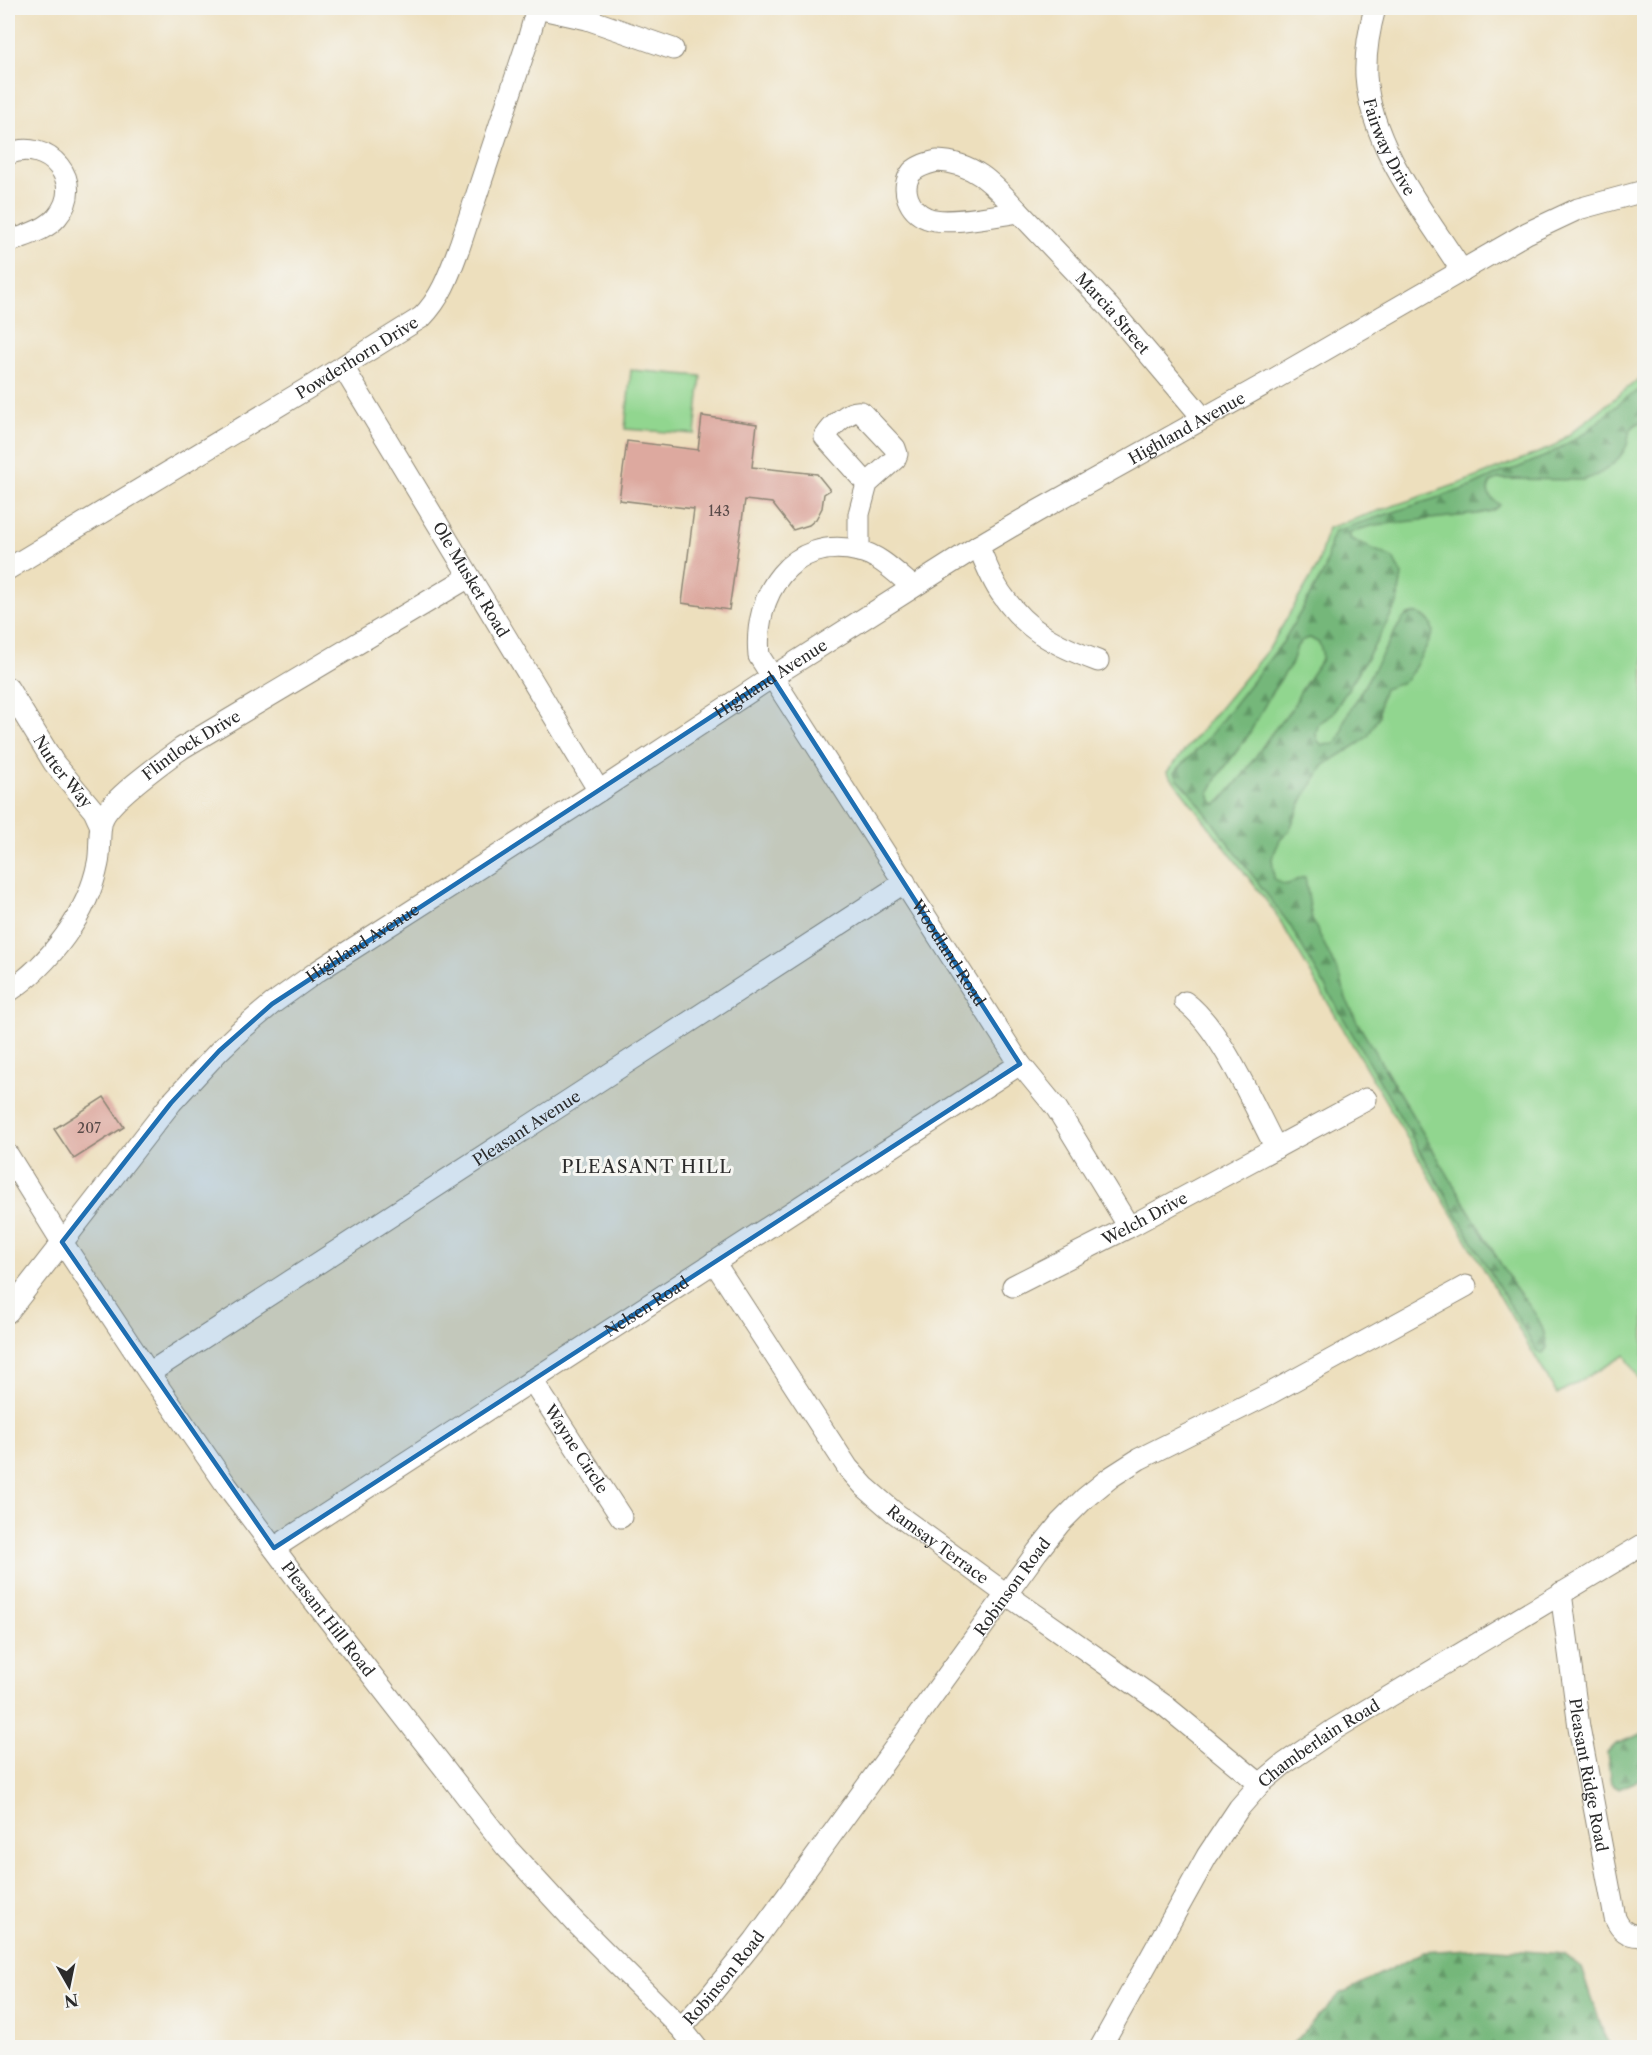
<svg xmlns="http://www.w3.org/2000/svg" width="1652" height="2055" font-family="'Libre Caslon Text',serif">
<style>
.green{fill:#91d68f;stroke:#5e805d;stroke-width:1.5}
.forest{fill:url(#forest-firs);stroke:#507152;stroke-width:1.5;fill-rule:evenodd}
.building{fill:#dda99f}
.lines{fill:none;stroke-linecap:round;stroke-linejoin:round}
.minor-casing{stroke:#8c8574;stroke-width:23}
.minor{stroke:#fff;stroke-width:21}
.marked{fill:#1f6fb2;fill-opacity:0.2;stroke:#1f6fb2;stroke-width:4.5;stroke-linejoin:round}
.labels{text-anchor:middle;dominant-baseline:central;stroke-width:6;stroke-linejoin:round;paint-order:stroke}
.number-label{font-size:14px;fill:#584a48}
.street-label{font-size:16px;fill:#2b2b2b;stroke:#f6f6f2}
.neighbourhood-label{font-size:18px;letter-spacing:1.5px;fill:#2b2b2b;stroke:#f6f6f2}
</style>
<defs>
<pattern id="forest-firs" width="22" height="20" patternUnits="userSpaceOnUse" patternTransform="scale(1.5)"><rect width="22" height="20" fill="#74b77a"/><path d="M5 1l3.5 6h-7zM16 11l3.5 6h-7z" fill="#5f9564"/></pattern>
</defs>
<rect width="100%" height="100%" fill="#f6f6f2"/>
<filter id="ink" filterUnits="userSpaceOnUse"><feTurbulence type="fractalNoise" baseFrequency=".0167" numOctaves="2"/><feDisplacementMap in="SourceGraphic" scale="12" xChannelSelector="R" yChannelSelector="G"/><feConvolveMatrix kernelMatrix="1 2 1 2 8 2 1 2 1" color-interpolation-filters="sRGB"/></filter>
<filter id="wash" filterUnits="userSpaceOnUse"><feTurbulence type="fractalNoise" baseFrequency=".008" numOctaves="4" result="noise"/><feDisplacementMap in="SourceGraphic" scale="24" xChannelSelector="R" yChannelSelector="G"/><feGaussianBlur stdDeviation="1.35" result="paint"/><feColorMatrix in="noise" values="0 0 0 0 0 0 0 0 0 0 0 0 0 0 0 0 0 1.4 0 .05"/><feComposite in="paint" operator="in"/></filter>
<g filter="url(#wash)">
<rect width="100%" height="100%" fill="#eddfbd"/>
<!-- green -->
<path class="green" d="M631,370L701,376L695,434L625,429Z
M1644,375V1388L1625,1355L1557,1394L1275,912L1167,772L1270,647L1317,567L1328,528L1461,483L1553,447Z"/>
<!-- forest -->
<path class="forest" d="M1640,390L1644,392V419C1641,422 1636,424 1633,427C1627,433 1629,440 1627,445C1619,463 1600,476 1583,480L1498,479L1491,482C1484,492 1491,499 1500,505L1492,511L1477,514L1375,525L1350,532V538L1353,540L1393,558L1402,575L1397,604L1373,648L1332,715L1319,723L1316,732L1317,740L1322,745L1333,744L1337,741L1343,730V723L1397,628C1399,625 1402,619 1405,617C1417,608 1431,618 1433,631C1433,636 1411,675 1406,680C1401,684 1391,687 1384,689L1380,701L1379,716L1368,736L1360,743L1324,765L1304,797L1289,831L1280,840L1272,858L1274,878C1290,892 1290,879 1305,877L1312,919L1341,979L1345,996L1357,1022L1512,1283C1528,1306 1544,1318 1547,1348L1542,1354L1536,1350L1462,1224L1289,924L1190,792L1177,778L1175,772L1207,739L1283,642L1325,570L1330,541L1335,531L1470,487L1502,472L1517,468L1548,455L1585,433L1627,397ZM1310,638L1319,643L1322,652V659L1300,692L1293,707L1271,734L1243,775L1221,801L1216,804L1211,800L1209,793L1219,775L1248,736L1272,692L1292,663L1297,646L1303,640Z
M1644,1733V1778L1619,1789L1611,1784L1607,1753L1616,1744Z
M1483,1948L1564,1954L1582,1968L1603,2032L1611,2047H1289L1340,1994L1424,1952Z"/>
<g id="blocks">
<!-- building -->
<path class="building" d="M702,416L757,424L752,467L817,474L830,490L824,494L822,508L816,519L809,525L793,530L772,503L745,500L729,610L682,603L694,509L619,500L627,441L698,450Z
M104,1097L124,1127L74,1159L54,1129Z"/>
</g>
</g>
<g filter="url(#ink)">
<use href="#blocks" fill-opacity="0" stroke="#8c8574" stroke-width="1.5"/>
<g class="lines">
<defs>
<g id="minor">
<path d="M537,8L587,19L673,49"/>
<path id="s1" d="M1375,8C1369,30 1365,52 1366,76C1371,147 1425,213 1462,271"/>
<path d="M8,154C48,137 87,182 57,217C46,230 26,235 12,241L8,232"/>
<path d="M937,161C975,162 995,186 1019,212C997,215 946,226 927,218C909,211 899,188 912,172C919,165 929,163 937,161Z"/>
<path id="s2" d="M1019,212L1109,307L1203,418"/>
<path id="s3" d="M343,367L599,791"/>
<path d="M978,546C986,563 992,582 1003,596C1028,632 1058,646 1098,661"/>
<path d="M859,551V514L867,484L895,459L897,454L895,448L861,412C849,409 831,427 825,437L867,484"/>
<path id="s4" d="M8,569L313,385L422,317C442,297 450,272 460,245L528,40L537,8"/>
<path id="s5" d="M913,587C897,574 879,555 859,551C791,535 753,595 759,656L1020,1064L1057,1109L1129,1227"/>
<path id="s6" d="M8,688L54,763L94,811L100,824"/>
<path id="s7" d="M8,992C50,964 88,914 98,863C101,850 98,828 103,818C112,798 163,762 182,748L469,577"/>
<path d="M1185,1002C1221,1028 1254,1107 1276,1148"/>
<path id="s8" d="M8,1155L62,1242L149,1373L227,1486L303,1587L506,1847L577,1924L681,2028L697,2048"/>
<path id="s9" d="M714,1262L848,1468L865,1487L895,1513L1006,1594L1164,1705L1260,1784"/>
<path id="s10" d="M1013,1286L1129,1227L1366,1099"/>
<path id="s11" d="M8,1312L171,1103L219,1051L241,1030L272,1004L318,971L599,791L772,677L978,546L1036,512L1276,378L1527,233L1578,209L1644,191"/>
<path id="s12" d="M149,1373L905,882"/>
<path id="s13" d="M532,1380L621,1517"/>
<path id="s14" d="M274,1548L1020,1064"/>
<path id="s15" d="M1561,1593L1579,1727L1615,1918C1621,1932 1630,1937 1644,1935"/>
<path id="s16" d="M681,2028L709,1997L755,1940L1037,1552L1060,1523L1085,1498L1111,1477L1139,1459L1269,1394L1466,1286"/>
<path id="s17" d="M1100,2048L1207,1856L1239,1808L1260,1784L1284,1764L1335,1729L1644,1544"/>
</g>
</defs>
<!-- minor casing -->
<use href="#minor" class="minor-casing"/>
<!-- minor -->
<use href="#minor" class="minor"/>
</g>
</g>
<!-- marked area -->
<path class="marked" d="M772,677L1020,1064L274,1548L62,1242L171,1103L219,1051L272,1004Z"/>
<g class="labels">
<!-- number labels -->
<g class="number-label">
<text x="719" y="511">143</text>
<text x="89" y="1128">207</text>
</g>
<!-- street labels -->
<g class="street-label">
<text stroke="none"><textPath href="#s1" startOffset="144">Fairway Drive</textPath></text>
<text stroke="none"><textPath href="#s2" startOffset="138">Marcia Street</textPath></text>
<text stroke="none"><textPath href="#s4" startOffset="408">Powderhorn Drive</textPath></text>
<text stroke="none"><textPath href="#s11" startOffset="1488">Highland Avenue</textPath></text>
<text stroke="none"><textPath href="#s3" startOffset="248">Ole Musket Road</textPath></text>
<text stroke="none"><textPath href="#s11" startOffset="1002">Highland Avenue</textPath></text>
<text stroke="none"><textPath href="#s7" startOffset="322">Flintlock Drive</textPath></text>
<text stroke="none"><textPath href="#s6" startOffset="100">Nutter Way</textPath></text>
<text stroke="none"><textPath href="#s11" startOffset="516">Highland Avenue</textPath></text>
<text stroke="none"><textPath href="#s5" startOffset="590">Woodland Road</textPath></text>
<text stroke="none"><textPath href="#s12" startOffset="450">Pleasant Avenue</textPath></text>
<text stroke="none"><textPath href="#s10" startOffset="148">Welch Drive</textPath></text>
<text stroke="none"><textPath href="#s14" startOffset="444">Nelsen Road</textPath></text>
<text stroke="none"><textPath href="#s13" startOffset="82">Wayne Circle</textPath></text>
<text stroke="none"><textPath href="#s9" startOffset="364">Ramsay Terrace</textPath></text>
<text stroke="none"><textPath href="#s16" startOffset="552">Robinson Road</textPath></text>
<text stroke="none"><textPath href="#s8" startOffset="564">Pleasant Hill Road</textPath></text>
<text stroke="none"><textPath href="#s17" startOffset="381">Chamberlain Road</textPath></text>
<text stroke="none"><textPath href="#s15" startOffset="184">Pleasant Ridge Road</textPath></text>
<text stroke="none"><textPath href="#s16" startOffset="66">Robinson Road</textPath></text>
</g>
<!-- neighbourhood labels -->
<g class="neighbourhood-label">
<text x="647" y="1167">PLEASANT HILL</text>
</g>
</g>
<!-- margin -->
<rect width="1652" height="2055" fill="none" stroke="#f6f6f2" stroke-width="30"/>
<!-- north arrow -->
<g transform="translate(69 1986) rotate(171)" stroke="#f6f6f2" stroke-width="4.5" paint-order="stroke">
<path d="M0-4.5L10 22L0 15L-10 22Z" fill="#2b2b2b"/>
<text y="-9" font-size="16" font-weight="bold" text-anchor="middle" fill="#2b2b2b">N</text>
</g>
</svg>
